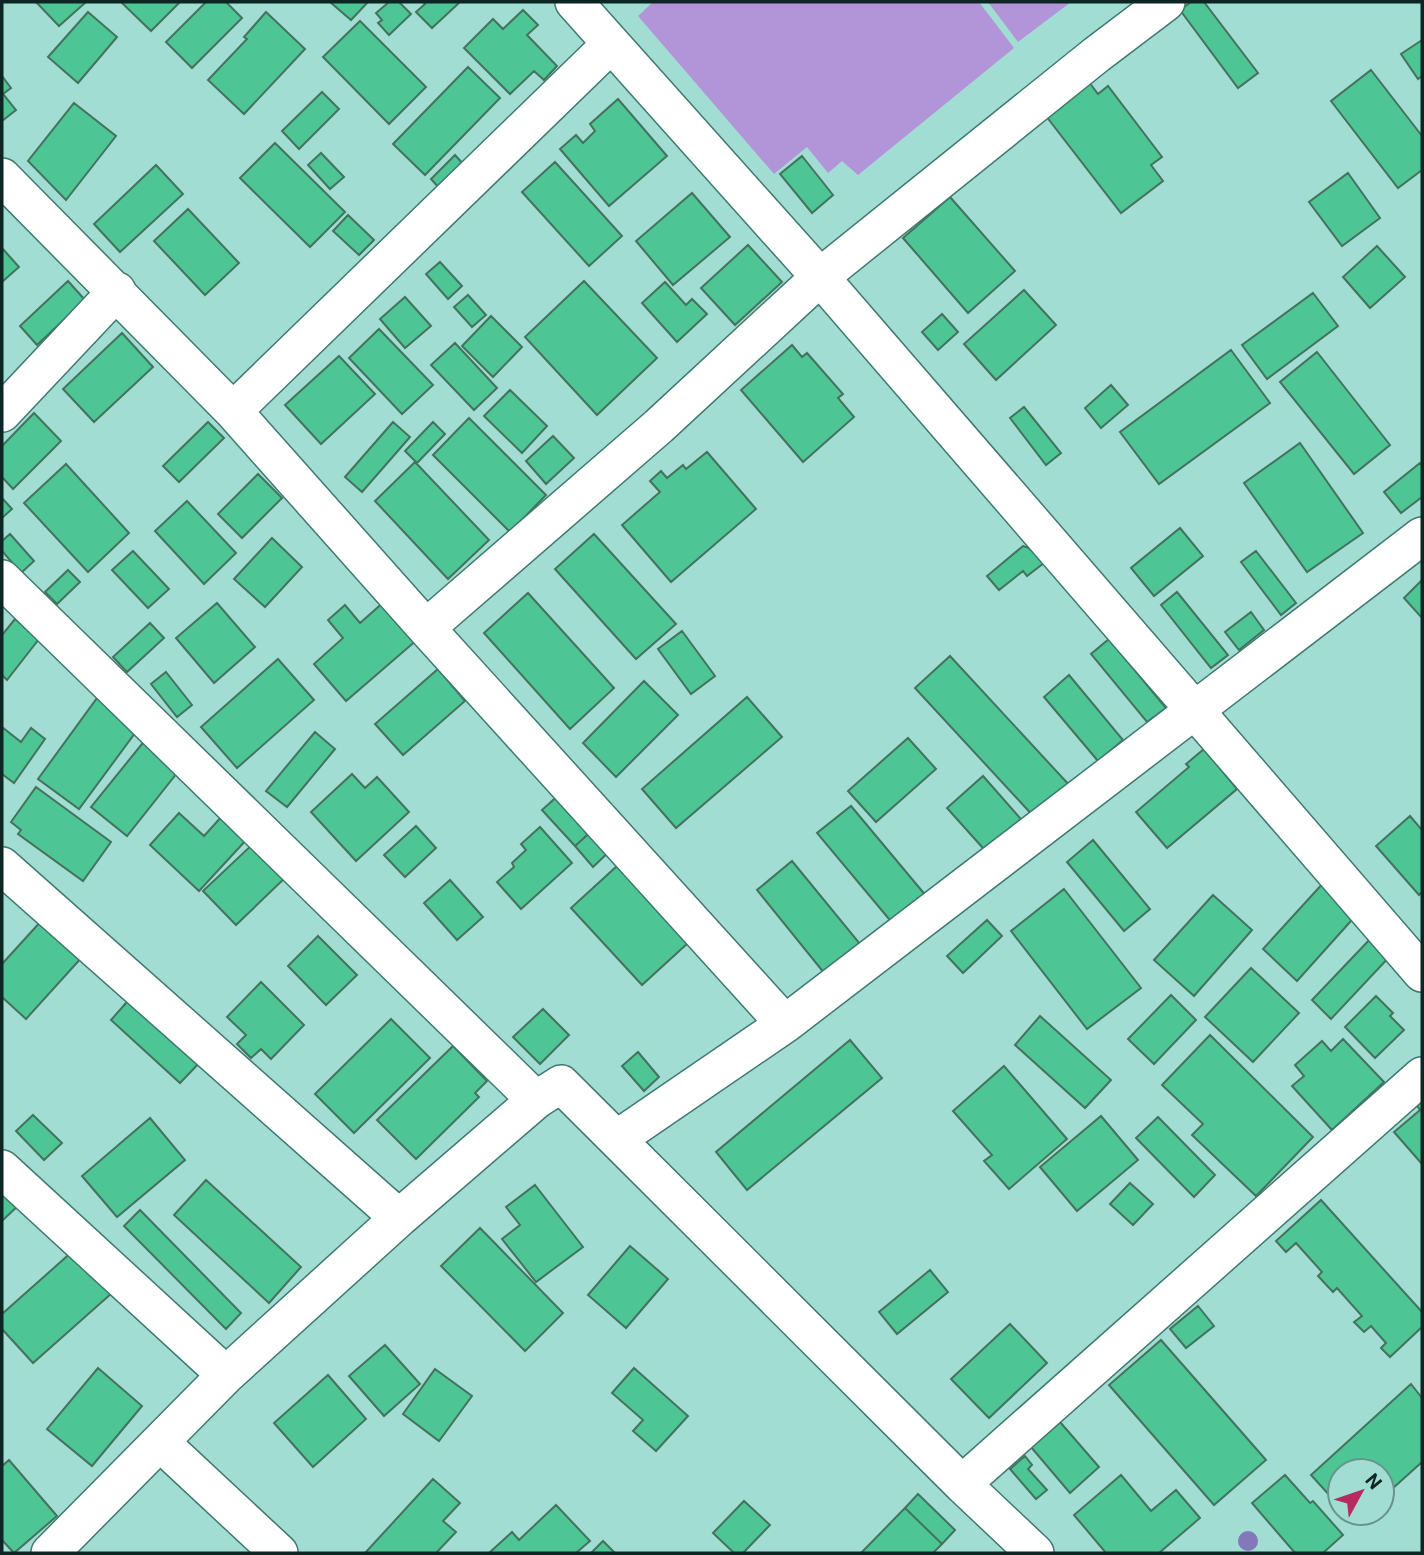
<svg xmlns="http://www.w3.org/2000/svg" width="1424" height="1555" font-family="Roboto,sans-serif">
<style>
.green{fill:#b295d8}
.building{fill:#4dc595;stroke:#44735d;stroke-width:2}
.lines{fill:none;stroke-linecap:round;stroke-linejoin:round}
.minor-casing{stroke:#3f7970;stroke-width:40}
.minor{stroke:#fff;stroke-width:37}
.tree{fill:#8378ba}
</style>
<rect width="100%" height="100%" fill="#a2ddd3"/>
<!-- green -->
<path class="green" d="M653,2H979L1014,48L858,175L842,161L828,173L807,147L774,174L638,16Z
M988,2H1071L1018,42Z"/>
<!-- building -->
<path class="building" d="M36,2H86L59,26Z
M121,2H180L151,31Z
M206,2H226L242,18L192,68L166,42Z
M330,2H368L351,20Z
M389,2H399L411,14L389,35L378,23L382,20L376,13Z
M423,2H460L432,28L416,12L425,4Z
M1191,2H1204L1258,73L1238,88L1180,10Z
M523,10L538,25L527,35L557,66L544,80L534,71L510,94L464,48L493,19L503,29Z
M88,12L117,37L78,83L48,57Z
M266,12L305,49L244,114L208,80L247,39L244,37Z
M360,21L426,87L389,124L323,57Z
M1422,40V76L1418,79L1401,54Z
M468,67L500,98L425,175L393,144Z
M1371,70L1422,136V170L1398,188L1331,101Z
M2,76L11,88L3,94L16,110L2,121Z
M1089,82L1098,94L1108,86L1162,157L1151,165L1163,181L1121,213L1046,116Z
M322,92L339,109L299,149L282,131Z
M618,99L667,156L609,206L560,149L576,135L583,143L595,131L590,124Z
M74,103L116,136L66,200L28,161Z
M275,143L345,212L310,247L240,178Z
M321,153L344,177L330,189L308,165Z
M455,155L465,166L441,190L431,179Z
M802,156L833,195L812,213L780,174Z
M555,162L622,236L589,266L522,192Z
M156,165L183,194L120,252L94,224Z
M1348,173L1380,218L1342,246L1309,202Z
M692,193L730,237L673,285L636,241Z
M950,197L1015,271L968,313L903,238Z
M188,209L239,263L205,295L154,241Z
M348,215L374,240L359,255L333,231Z
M748,245L782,282L735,325L701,288Z
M1377,246L1405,277L1370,308L1343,277Z
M2,248L19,267L2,282Z
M440,262L462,286L448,299L426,274Z
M68,281L85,300L37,345L20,326Z
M584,281L657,358L597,415L525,337Z
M665,282L686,305L692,299L707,314L677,342L642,303Z
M1024,290L1056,325L996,380L964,344Z
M1313,293L1338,326L1267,379L1242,345Z
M468,295L486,315L472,327L454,307Z
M405,297L431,326L405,348L380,319Z
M942,314L958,332L938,350L922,332Z
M491,316L522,347L493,377L462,346Z
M379,329L433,385L402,414L349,358Z
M122,333L153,367L94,422L63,389Z
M455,343L497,388L474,410L431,365Z
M792,345L802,357L807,353L843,394L838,398L854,417L803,462L741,390Z
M1231,350L1270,403L1159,484L1120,432Z
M1317,352L1390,445L1354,474L1280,382Z
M339,356L375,394L321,444L285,405Z
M1111,385L1128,405L1101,428L1085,408Z
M510,390L547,426L522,453L484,416Z
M1024,407L1061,453L1046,465L1010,418Z
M34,413L61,441L13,489L2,477V446Z
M469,418L546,495L510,532L433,455Z
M208,422L224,438L179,482L163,466Z
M393,422L410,437L362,492L345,477Z
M433,422L445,434L417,463L405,451Z
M553,436L574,458L546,484L526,461Z
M1300,443L1363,533L1307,572L1244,483Z
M707,452L756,509L671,582L622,525L660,492L650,481L661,471L667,478L683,465L686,469Z
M415,462L489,540L448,579L375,501Z
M1420,463L1422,466V497L1401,513L1384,492Z
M66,464L129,533L88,572L24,503Z
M258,474L282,498L242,538L218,514Z
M2,498L12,509L2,518Z
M187,501L236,553L204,584L155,531Z
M1180,528L1203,556L1154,596L1131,568Z
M10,534L34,561L21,573L2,551V541Z
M594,534L676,624L636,659L555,569Z
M272,538L302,567L265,607L234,579Z
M1023,546L1029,548L1044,563L1027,576L1023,571L999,590L987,576Z
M133,551L169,589L148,608L112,570Z
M1256,551L1296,603L1281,615L1241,562Z
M68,570L80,582L57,604L45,592Z
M1422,580V618L1404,598Z
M1177,592L1228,655L1211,668L1161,605Z
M528,593L614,688L570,729L484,633Z
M385,601L418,639L346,701L314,664L343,638L328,620L345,605L360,623Z
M217,603L255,647L214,683L176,638Z
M1251,612L1264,630L1239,650L1225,632Z
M15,619L39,639L7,680L2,675V635Z
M150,623L164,638L127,672L113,657Z
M682,631L715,676L691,694L658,649Z
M1109,639L1166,708L1147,722L1091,654Z
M950,656L1071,787L1036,819L915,688Z
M278,659L314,700L237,768L201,727Z
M438,669L465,701L403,755L375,724Z
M166,672L192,705L177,717L151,684Z
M1069,675L1123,740L1098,761L1044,697Z
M644,681L678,715L616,777L583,743Z
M100,694L141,725L79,809L38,779Z
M747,697L782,737L676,828L642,789Z
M2,727L21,742L31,728L45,739L14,783L2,774Z
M315,732L335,749L287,807L266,791Z
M908,738L936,769L876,822L848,791Z
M146,739L181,768L127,836L91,807Z
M1204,749L1237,789L1167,848L1136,812L1189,767L1186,764Z
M352,774L365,788L377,777L409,812L356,861L311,812Z
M983,776L1027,826L991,857L947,808Z
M36,787L111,842L83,881L18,834L21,830L11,822Z
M562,792L595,828L575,846L542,810Z
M851,806L927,897L894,925L817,833Z
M179,813L204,836L223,815L248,838L199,891L150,845Z
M1410,816L1422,830V892L1419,895L1376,846Z
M416,826L436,848L405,877L384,855Z
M540,827L572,863L521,909L497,882L514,867L512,863L526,850L521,844Z
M595,828L613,848L593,867L575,846Z
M1093,840L1150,909L1124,931L1067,862Z
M256,841L288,875L236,925L203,891Z
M792,861L865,950L829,979L757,890Z
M617,866L688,943L642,985L571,908Z
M450,880L483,917L457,940L424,903Z
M1325,881L1359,912L1297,981L1263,949Z
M1064,889L1141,988L1087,1029L1011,931Z
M1213,895L1252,930L1194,996L1154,960Z
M43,919L83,956L26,1019L2,997V964Z
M987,920L1002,936L963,973L947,956Z
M318,936L357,975L326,1005L288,966Z
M1373,936L1392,954L1331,1019L1312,1000Z
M1251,968L1299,1013L1253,1062L1205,1017Z
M261,982L304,1025L271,1059L261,1049L251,1058L237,1044L246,1035L227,1017Z
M133,995L203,1059L180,1083L111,1020Z
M1171,995L1196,1020L1154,1064L1128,1039Z
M1376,996L1393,1013L1390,1016L1404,1030L1375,1058L1345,1027Z
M543,1009L569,1035L540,1064L513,1037Z
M1040,1016L1111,1080L1085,1108L1015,1045Z
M391,1019L430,1058L354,1133L315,1094Z
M1210,1035L1313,1137L1256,1196L1192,1135L1203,1124L1162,1085Z
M1343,1039L1384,1082L1332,1130L1292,1086L1304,1076L1295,1065L1322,1041L1331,1051Z
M850,1040L882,1078L747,1190L716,1152Z
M453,1046L487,1081L475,1093L479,1097L416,1159L377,1120Z
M638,1052L659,1077L644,1091L622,1066Z
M1004,1066L1067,1139L1009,1189L984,1161L992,1155L953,1111Z
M1422,1099V1164L1394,1132L1420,1110L1416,1104Z
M33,1115L62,1143L44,1160L16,1131Z
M1101,1116L1138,1160L1077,1211L1040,1167Z
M1158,1117L1215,1175L1194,1197L1136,1138Z
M150,1118L185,1160L117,1217L82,1176Z
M206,1180L301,1267L269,1303L174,1215Z
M2,1183L21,1203L2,1221Z
M1130,1183L1153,1204L1133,1225L1110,1204Z
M535,1185L583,1247L536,1282L502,1239L520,1225L506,1207Z
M1321,1200L1422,1312V1327L1390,1357L1381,1348L1386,1343L1371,1326L1364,1332L1354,1322L1362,1316L1337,1288L1333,1292L1318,1276L1322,1272L1296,1243L1286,1252L1276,1241Z
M140,1210L241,1313L226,1329L124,1226Z
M480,1228L563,1313L525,1351L441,1266Z
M630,1246L668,1279L626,1328L588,1295Z
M74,1250L112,1293L33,1363L2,1329V1314Z
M930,1270L948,1292L897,1334L879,1312Z
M1198,1306L1214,1326L1186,1348L1170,1329Z
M1010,1324L1047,1363L989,1418L951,1379Z
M1161,1340L1266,1460L1214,1505L1109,1385Z
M385,1345L420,1384L384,1416L349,1376Z
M98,1368L142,1406L92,1466L47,1429Z
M634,1368L688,1416L656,1451L633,1431L643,1420L612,1393Z
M435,1369L472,1396L439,1441L403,1414Z
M328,1375L366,1419L313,1467L274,1423Z
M1411,1384L1422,1398V1462L1382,1498V1471H1340V1507L1311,1475Z
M1060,1422L1099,1467L1070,1493L1031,1447Z
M1025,1456L1032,1465L1028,1469L1047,1490L1036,1499L1010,1469Z
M9,1460L57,1516L14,1553L2,1540V1466Z
M1121,1475L1151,1511L1176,1490L1200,1518L1159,1553H1106L1074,1515Z
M1285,1475L1310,1503L1313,1501L1343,1535L1323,1553H1295L1252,1503Z
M433,1479L460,1503L443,1521L456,1532L436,1553H365Z
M918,1494L955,1530L942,1544L905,1508Z
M744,1501L770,1525L743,1553H734L713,1533Z
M556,1505L590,1541L576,1553H489L512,1532L519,1540Z
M905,1508L942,1544L933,1553H861Z
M1345,1513H1365L1354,1523Z
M603,1541L615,1553H591Z"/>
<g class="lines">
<defs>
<path id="minor" d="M574,2L820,277L1422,973
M2,177L233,411L426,628L785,1024
M233,411L611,44
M2,413L117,291
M2,579L536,1100
M426,628L659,426L820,277L1096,55L1166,2
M2,866L399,1218
M617,1139L785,1024L1422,536
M2,1169L226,1375
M161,1443L279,1553
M962,1484L1422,1076
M50,1553L226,1375L399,1218L536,1100L561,1084L962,1484L1035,1553"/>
</defs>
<!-- minor casing -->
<use href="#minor" class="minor-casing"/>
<!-- minor -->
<use href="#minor" class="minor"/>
</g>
<!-- trees -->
<circle class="tree" cx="1248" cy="1541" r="10"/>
<!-- border -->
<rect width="1424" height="1555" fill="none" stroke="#0e2623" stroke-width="7"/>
<!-- north arrow -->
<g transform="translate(1361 1492) rotate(50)"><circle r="33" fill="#a2ddd3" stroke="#67948d" stroke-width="2"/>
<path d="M0-5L12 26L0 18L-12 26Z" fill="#b72a60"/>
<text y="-10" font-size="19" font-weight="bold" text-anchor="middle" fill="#0e2623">N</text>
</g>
</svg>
